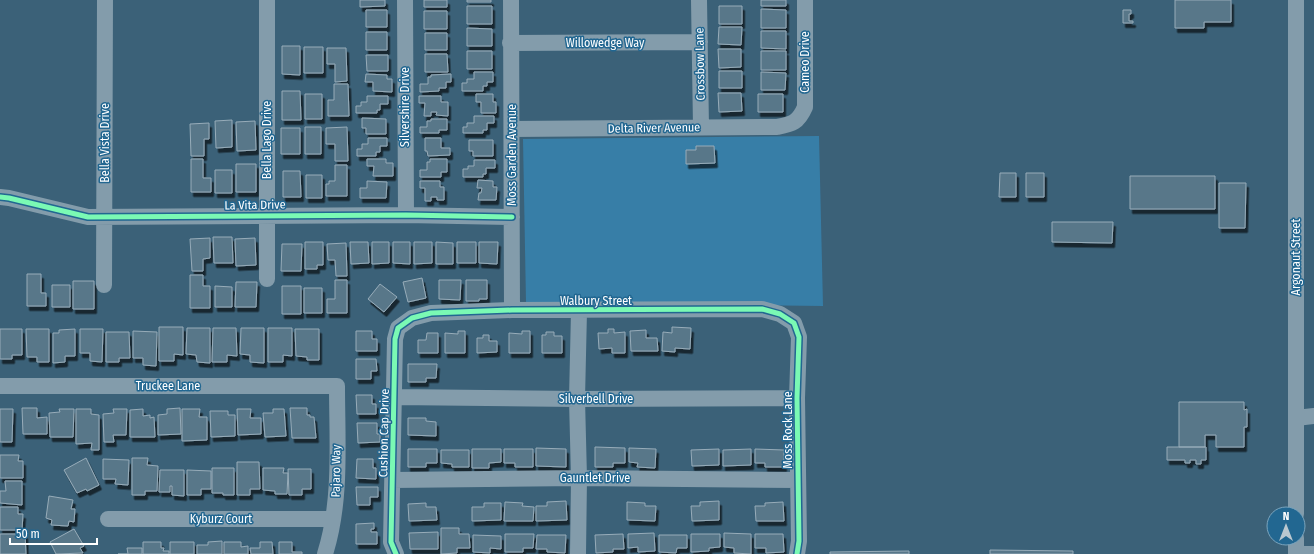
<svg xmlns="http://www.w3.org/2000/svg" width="1314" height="554" font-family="'Fira Sans Condensed',sans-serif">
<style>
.green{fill:#377ea7}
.building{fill:#597789;stroke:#97acb9;filter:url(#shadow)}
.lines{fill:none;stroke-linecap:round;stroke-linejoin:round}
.minor{stroke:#839cab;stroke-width:16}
.cycleway-casing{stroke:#226791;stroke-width:8}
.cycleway{stroke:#7af9b4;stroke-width:5}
.labels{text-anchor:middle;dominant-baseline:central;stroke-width:3;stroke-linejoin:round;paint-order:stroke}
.street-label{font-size:12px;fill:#fff;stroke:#226791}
</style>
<defs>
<filter id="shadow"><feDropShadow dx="2.5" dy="4.5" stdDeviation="0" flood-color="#0009"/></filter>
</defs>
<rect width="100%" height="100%" fill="#3b6178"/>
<!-- green -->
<path class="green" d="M819,136L823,306L526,302L523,139Z"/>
<!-- building -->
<path class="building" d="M360,0H385V6L360,7Z
M424,0H447V7H424Z
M467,0H491V2H467Z
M761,0H786V6H761Z
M1175,0H1231V22H1204V28H1175Z
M467,6H492V24H467Z
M719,6H742V24H719Z
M761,9L786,10V28H761Z
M366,10H387V27H366Z
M1123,10H1131V14H1129V21H1133V23H1123Z
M424,11H447V29H424Z
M719,27H742L741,45L718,44Z
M467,28L492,29V46H467Z
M761,31H786V49L761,48Z
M366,32H387V50H366Z
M425,33H447V50H425Z
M282,46H300V75L282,74Z
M304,47H323V73H304Z
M327,48H346L347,81L335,82V64H327Z
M718,49H741V67L719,68Z
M467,51H492V69H467Z
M761,51H786V70H761Z
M425,54H447L448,72H425Z
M366,55H388V71H367Z
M719,71H742V88H719Z
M474,72H493V82H487V86H483V91H462V83H467V79H474Z
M761,72L786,73L785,90H761Z
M366,74L387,75V79H392V92L373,91V82H365Z
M451,74V82H446V88H439V91L420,92V84H428V77H431V75Z
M334,84H348L349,116H328V100H334Z
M282,91H300L301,120H282Z
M718,93H741L742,111L719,112Z
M305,94H322V119H305Z
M476,94H493V102H496V113H481V102H476Z
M758,94H783V112H758Z
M367,96H388V104H380V110H377V113H356V106H361V102H367Z
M419,96H441V102H448V116L436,115L437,112H431V116H424L425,103H419Z
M474,116H494V123H487V130H483V133H463V127H467V123H474Z
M362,118L386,119V134H366V128H362Z
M431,119H447V130H439V133H420V127H427V121H431Z
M232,120V147L216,148L215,121Z
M255,121L256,150L237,151L236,122Z
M209,123V139H204V156H191L190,124Z
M305,127H321V154H305Z
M347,127L348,161H335V144H326V128Z
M281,128H300V154H281Z
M368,138H387V146H380V152H376V156H357V149H362V144H368Z
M425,138H441V148H450V155L428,156L427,151H425Z
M469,140H493V156H473V151H469Z
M696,146H714L715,163L686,164V150H696Z
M191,159H203V178H211V192H191Z
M367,159H386V163H393V176H373L374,166H367Z
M430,159H447V172H441V177H420V170H427V162H430Z
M474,160H495V168H486V174H483V177H463V169H468V166H474Z
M236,164H256V192H236Z
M335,165H347V196H326V184H329V181H335Z
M215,170H232V193H215Z
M283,171H300L301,197H283Z
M1000,173H1016V197H999Z
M1026,173H1044V197H1026Z
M306,175H322V198H306Z
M1130,176H1215V209H1130Z
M478,180L493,181V187H497L496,200H478L479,193H481L482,188H477Z
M367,181L387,182L386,198H360V188H367Z
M420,181H440V187H444V200H437V197H431V201H425V188H420Z
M1219,183H1246L1245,228H1219Z
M1052,222H1113L1112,243L1052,242Z
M213,237H232L233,263H214Z
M210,238V258L203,259V271H192L190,239Z
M255,238L256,265L236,266L235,239Z
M305,242H323V265H317V269H305Z
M350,242H368L369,263L351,264Z
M372,242H389V263L372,264Z
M393,242H410V264L393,263Z
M414,242H432V263L414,264Z
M436,242L453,243V264H436Z
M457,242H476V263H457Z
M479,242H498L497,264L479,263Z
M346,243L347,276H336L335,260H328L327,244Z
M282,244H302L301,271H281Z
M27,274H41V293H46V306H27Z
M190,275H203V286H210V308H190Z
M422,278L426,298L408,302L403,282Z
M335,280H347V313H327V299H335Z
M439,280H461L460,300L439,299Z
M466,280H487V299H479V301H466Z
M73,281H94V309H73Z
M236,282H257L256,307H235Z
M380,284L397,297L384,312L368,299Z
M52,285H70V307H52Z
M215,286L232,287V307H215Z
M282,286H301V314H282Z
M304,288H322V313H304Z
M159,327H183V355L174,354V361H159Z
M672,327L691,328L690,349L675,348V352L662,351L663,332L672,333Z
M187,328H210V363L197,362L196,355L186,354Z
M213,328H236L237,356L227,355V362H212Z
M241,328H264V363L250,362V355L240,354Z
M268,328H292V356L283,355V362H268Z
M0,329H22V355H12V359H0Z
M26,329H49V362H37V357H27Z
M75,329V356H65V362L53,363V333H59V330Z
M80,329H103L102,362L90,361V353H80Z
M295,329H319V360H307V357L296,356Z
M608,329H614V333L625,332V353H612V348L599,349L598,333H608Z
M646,330V338H657L658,351H631L630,331Z
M133,331L157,332L156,366L143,365V358H133Z
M356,331H372V339H377V351H356Z
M458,331H465V353H445V333L458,334Z
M522,331H530V353H509V333L522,334Z
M106,332H129L130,358H119V362H106Z
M546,332H554V336H562V353H542V335H546Z
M427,333H438V353H418V340H426Z
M483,335H489V341H497V352L477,353V338H483Z
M356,359H376L377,371H371V379H356Z
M408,364H437L436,378H426V382H408Z
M356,395H372V404H376V414H357Z
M1179,402H1244V410L1247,409V427H1244V447H1216V435H1205V447H1179Z
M22,408H37V418L47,417V434H23Z
M180,408L181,434L158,435V415L167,414V409Z
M290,408H307V415H310V417H314L316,438H292Z
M0,409H13L12,442H0Z
M59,409H74L73,437H50L49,413L60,412Z
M76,409H91V414L99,415V450H91L92,443L76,444Z
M113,409H127L126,435H113L114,442H104L103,414L114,413Z
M143,409V416L150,415V418L154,417L155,437H130V410Z
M182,409H200L199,417H207V440L182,441Z
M237,409H251L250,418H261V434L238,435Z
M273,409H284L286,436L265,437L263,413H273Z
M210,411H228V415H235V436L211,437Z
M408,418H426V421L436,422V436L408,435Z
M357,423H377V434H380V442L358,443Z
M595,447L625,448V463H613V467H595Z
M1167,447H1206V460H1201V464H1196V460H1190V463H1185V460H1167Z
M536,448L566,449V467L536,466Z
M629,448L656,449L655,468L637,467L638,463L629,462Z
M408,449H437V463H426V467H408Z
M472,449H501V462L489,463V468H472Z
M504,449H533V467H515V463H504Z
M719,449V465L692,466L691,450Z
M751,449V465L723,466V450Z
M755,449L784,450V467H765V463H755Z
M441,450H469V467H452V464L441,463Z
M0,455H19L18,461H23V478H0Z
M86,458L99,485L87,491L86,489L77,493L64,470Z
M132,458H148L147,465L158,466L157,491H145V495H132Z
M103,459L129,460L128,485L115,484L116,479H103Z
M357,459H373V468H376V479L356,478Z
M237,462H259L260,489H250V495H237Z
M212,468H234V495H223V493H212Z
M263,468H284L283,473H288L287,494H275V491L263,490Z
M288,469H311V489H302V495H289Z
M160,470H184V496L172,495V486H170V492H159Z
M187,470L211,471V489H201V495H187Z
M5,481H22V505L0,503V491H6Z
M356,487H378V497H370V505H357Z
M49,496L73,500L71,509H75L74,522L69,521L68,526L51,525L52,520L46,518Z
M566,501L567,520L536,521V506H547V502Z
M719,501V520L692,521L691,506H700V502Z
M505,502L523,503L522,506L534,507L533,521H504Z
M627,502L645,503V506H656L655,521L627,520Z
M783,502L784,521H756L755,506H765V503Z
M426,503V507H436L437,520L409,521L408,504Z
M484,503H501V520L472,521V507H484Z
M0,507H18V514H23L22,530H0Z
M374,523V529H371V532H377V544H356V524Z
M441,528H459V534H469L470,548H457V553L441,554Z
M74,529L84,546L80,548L83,553L56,554L50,542Z
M438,532V549H410L409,533Z
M654,533L655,551L638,552V547L628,548V534Z
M724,533L751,534V554L734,553V548L724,547Z
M0,534H25L26,554H0Z
M505,534H534L533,548H523V552H505Z
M623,534L624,549H613V552L596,553L595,535Z
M691,534H720V547L709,548V551L691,552Z
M755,534H783L784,552L766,553V548H755Z
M473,535L501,536V549L490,548V553L473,552Z
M537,535H566L565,553L547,552V549H536Z
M659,535H687V548H677L676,553L659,552Z
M222,541V554H197V545H208V542Z
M143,542H161V548H164L163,551H169V554H143Z
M170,542H194V554H170Z
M224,542H241V547L248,546V554H224Z
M260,542H272L273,554H251L250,548H260Z
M279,542H292V552H302V554H279Z
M127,548H142V554H118H128Z
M990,550L1073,551V554H990Z
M909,551V554H830V552Z"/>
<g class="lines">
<!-- minor -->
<path class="minor" d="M267,0V279
M405,0L406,215
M511,0L512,310
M699,0L701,127
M1296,0V514
M510,43L700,42
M512,129L777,127C792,124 798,123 805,107V0
M0,197L9,198L88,217L406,215L512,217
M104,285L105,0
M0,386H337C337,442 342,500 325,554
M395,397L577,399L797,398
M1296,418L1314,416
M393,480L579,478L797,480
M108,519H333
M1296,538V554
M396,554L391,542L395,339L398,328L412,318L431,313L512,310L762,309L780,314L794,323L799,337L797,398L799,541L797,554
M578,554L579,478L577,399L579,311
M1296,554H1314"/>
<defs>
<path id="cycleway" d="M0,197L9,198L88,217L406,215L512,217
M396,554L391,542L395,339L398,328L412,318L431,313L512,310L762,309L780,314L794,323L799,337L797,398L799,541L797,554"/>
</defs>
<!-- cycleway casing -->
<use href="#cycleway" class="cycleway-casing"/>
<!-- cycleway -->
<use href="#cycleway" class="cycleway"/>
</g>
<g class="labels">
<!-- street labels -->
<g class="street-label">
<text x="605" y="43">Willowedge Way</text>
<text transform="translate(805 62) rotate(-90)">Cameo Drive</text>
<text transform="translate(700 64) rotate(-91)">Crossbow Lane</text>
<text transform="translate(405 107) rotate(-90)">Silvershire Drive</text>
<text transform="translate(654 128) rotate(-1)">Delta River Avenue</text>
<text transform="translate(267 140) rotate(-90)">Bella Lago Drive</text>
<text transform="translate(105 143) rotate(-90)">Bella Vista Drive</text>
<text transform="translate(512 155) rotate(-90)">Moss Garden Avenue</text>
<text transform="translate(255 205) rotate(-1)">La Vita Drive</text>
<text transform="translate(1296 257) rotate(-90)">Argonaut Street</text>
<text x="596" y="301">Walbury Street</text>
<text x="168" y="386">Truckee Lane</text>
<text x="596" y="399">Silverbell Drive</text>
<text transform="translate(788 430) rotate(-90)">Moss Rock Lane</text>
<text transform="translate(384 433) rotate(-89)">Cushion Cap Drive</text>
<text transform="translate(336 471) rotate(-89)">Pajaro Way</text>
<text x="595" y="478">Gauntlet Drive</text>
<text x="221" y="519">Kyburz Court</text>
</g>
</g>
<!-- north arrow -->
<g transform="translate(1286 526)"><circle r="19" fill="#226791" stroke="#7aa4bd"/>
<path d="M0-3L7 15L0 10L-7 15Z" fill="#bac8d0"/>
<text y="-6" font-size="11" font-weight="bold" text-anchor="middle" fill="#ffffff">N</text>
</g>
<!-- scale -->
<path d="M10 538v6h87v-6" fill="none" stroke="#ffffff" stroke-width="2"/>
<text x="16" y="538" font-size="12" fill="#ffffff" stroke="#226791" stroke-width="3" paint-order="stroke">50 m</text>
</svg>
